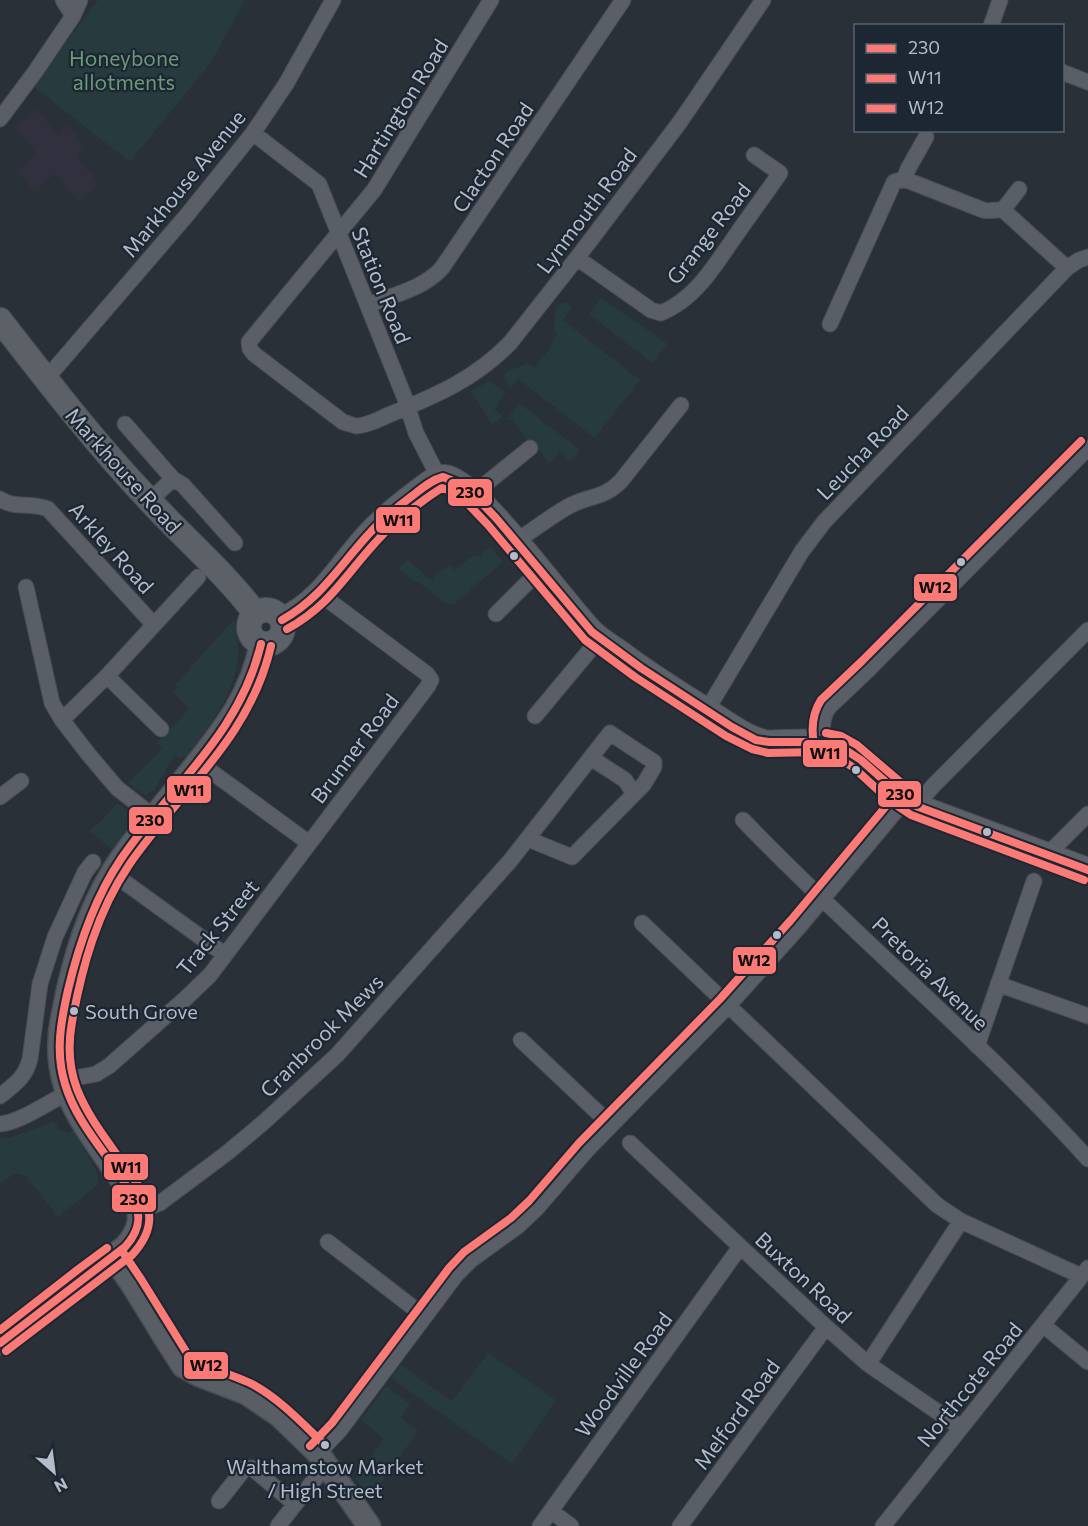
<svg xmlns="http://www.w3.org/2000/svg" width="1088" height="1526" font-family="Commissioner,sans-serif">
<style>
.medical{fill:#31303e}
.green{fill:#273a3e}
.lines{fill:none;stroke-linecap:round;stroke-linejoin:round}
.street-casing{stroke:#484c53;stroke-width:17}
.secondary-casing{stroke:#484c53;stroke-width:25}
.primary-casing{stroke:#484c55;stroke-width:26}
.street{stroke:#5a5e66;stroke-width:15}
.secondary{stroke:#595d64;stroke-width:22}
.primary{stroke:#5c6168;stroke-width:24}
.bus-1-casing{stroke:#1d2633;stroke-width:12}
.bus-2-casing{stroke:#1d2633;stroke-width:12}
.bus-3-casing{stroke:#1d2633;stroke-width:12}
.bus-1{stroke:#fc7a76;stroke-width:8}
.bus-2{stroke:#fc7a76;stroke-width:8}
.bus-3{stroke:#fc7a76;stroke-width:8}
.bus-dot{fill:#b4bcc9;stroke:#1d2633;stroke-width:2}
.labels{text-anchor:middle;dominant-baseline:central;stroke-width:4.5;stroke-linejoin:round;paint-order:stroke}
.bus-label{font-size:20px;fill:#b4bcc9;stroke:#1d2633;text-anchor:start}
.park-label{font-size:21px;fill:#6b9a76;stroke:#1d2633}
.street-label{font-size:21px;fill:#b4bcc9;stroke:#1d2633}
.line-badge{stroke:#1d2633;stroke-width:2}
.pale-badge-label{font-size:16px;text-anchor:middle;font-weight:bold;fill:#111}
</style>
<rect width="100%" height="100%" fill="#2a3038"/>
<!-- medical -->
<path class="medical" d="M36,109L59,136L62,134L60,132L68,125L76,134L75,136L85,149L76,156L99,184L78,202L55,174L34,191L17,171L37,154L15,127Z"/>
<!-- green -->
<path class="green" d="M98,0H245L211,62L130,162L33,86Z
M601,298L668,344L652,363L589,314Z
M564,303H568L572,307L563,320L640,380L595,438L518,379L511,388C506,384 502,378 506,372L528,363L535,368L553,344L551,342L558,333L554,330L556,308Z
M489,381L506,393L494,409L503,416L492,425L471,391Z
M519,403L580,450L570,461L560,452L549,463L532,440L529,442L513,421L507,419Z
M491,546L503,562L454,604H447L418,582L417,583L398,569L407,559L431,580L450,564L455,570L475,554L478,557Z
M234,619C250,675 218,714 187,756L180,758L175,755L154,790L145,795L128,783L162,749L157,743L189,709L173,692L177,687L175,685Z
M118,803L136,819L113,850L89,831L96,826Z
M54,1122L60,1130L67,1133L73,1130L96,1170L99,1184L58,1217L26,1176L15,1173L1,1184L0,1182V1138H9Z
M488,1353L556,1400L512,1464L391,1378L401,1365L452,1401Z
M386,1386L410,1404L401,1418L418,1431L370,1499L355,1478L384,1439L361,1420Z"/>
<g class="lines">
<defs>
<path id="street" d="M63,0L73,16
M491,0L374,190L249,342L250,349L254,354L343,422C347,423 352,425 356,426C368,426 381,418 391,414C437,395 475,379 510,343L577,258L680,122L763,0
M991,26L1000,0
M1062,72L1088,82
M0,119L35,72L73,16L80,0
M253,133L319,184L404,396L416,433L439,478
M904,179L908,169L926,137
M1003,210L1019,189
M577,258L651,310L661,313C695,299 713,268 734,238C749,216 765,195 780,173L754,155
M368,305C393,295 423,289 442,268L623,0
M830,324L894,182L904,179L983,210C990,212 996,209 1003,210L1067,268
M45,378L52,372L187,215L253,133L286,84L333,0
M125,424L173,479L183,485L235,543
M472,495L530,448
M0,499C14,509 33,502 48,509L154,625
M149,501L173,479
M516,541C534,530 552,515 571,505C591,495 603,499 621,481L681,405
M26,587L52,703L62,720L89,755L117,788L154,817
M496,614L540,570
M107,676L161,729
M707,710L802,551L824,522L1067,268L1079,260L1088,257
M535,716L600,638
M62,720L107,676L198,577
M824,743C822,730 821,718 829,707L869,669L1088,448
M591,758L625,780L634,794
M198,762L309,843
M0,797L21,781
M916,806L933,786L1088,630
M743,820C854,936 980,1039 1088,1159
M1047,855L1088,814
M112,873L224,954
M642,923L937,1205L961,1221L1081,1276
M998,984L1088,1016
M521,1040L611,1125
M977,1046L1034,881
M64,1080L96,1074L109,1066L185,999L210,975L428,686L431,680L427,674L320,594
M0,1096C15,1084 25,1078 30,1059L40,984L55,937L85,872L93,862
M0,1124C21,1122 48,1102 68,1093
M630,1143L826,1327L868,1364L961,1428
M139,1211L160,1203L227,1153L264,1122L337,1055L510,861L610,733L654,762V767L644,784L572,857L528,839
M328,1242L424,1316
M1043,1325L1088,1362
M868,1364L961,1221
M318,1453L340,1430L456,1275L471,1260L518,1226L537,1208L587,1150L728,1006L799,927L905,800
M219,1501L245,1468H252L295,1504
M551,1511L571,1526
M278,1526L318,1475L328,1465
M540,1526L740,1247
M680,1526L826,1327
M883,1526L1088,1268"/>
<path id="secondary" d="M113,1257L132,1284L167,1341L183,1366L199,1375L246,1393L280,1416L318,1453L369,1526
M0,1343L125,1247C134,1238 142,1223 138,1210C135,1197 126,1186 118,1175C100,1148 81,1124 68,1094C58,1069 57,1040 63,1014C72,966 86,915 112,873C123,854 138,836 152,819C167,801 181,783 195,766C225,728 252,693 261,644"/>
<path id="primary" d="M0,320C48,382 95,443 149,500C184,538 224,572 255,613
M249 627a17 17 0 1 1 34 0a17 17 0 1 1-34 0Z
M282,620C320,602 336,572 362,542C378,523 396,508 416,493C423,488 434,478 443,477C471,473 568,609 592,632C601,641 612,647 622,654C647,673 674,690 701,707C720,718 743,737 764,742C770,743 777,742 783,742C801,742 824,739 841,747C870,761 888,791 916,806L1088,870"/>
</defs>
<!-- street casing -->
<use href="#street" class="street-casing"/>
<!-- secondary casing -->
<use href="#secondary" class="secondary-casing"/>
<!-- primary casing -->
<use href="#primary" class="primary-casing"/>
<!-- street -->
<use href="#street" class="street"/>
<!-- secondary -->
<use href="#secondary" class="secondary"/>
<!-- primary -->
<use href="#primary" class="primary"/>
<defs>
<path id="bus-1" d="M282,620C321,598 338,568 367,536C380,521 396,508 412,496C421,489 431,480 443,477L456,482L475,496L496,518L592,632L641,668L732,727L756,740L769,742H820L841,747L861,760L897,792L916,806L1088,870
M0,1343L125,1247C138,1233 142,1219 135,1201C115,1161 78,1128 65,1084C55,1052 61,1021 68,990C79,944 94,899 121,859C170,787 240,734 261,644"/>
<path id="bus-2" d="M287,629C329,606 344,577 375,543C387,529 401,517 416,506C424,500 433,493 442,488L451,491L468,504L488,525L585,640L635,677L726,736L752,749L768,753L819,752L837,757L854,768L890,801L911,815L1084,880
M6,1351L132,1255C142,1244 151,1230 149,1214C148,1196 135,1181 125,1166C108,1142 88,1117 77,1089C69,1068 68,1044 72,1022C82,967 97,912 129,865C180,791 250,738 271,646"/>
<path id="bus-3" d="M826,733L841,736L857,745L912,792
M814,744C811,728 812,714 821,700L862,661L1081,441
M122,1251L141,1279L190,1358C210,1369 231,1374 250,1383C279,1398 302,1423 325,1445
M0,1330L76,1271L107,1248
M310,1446L332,1423L449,1268L464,1252L511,1218L529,1201L579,1143L720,999L791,920L897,793"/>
</defs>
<!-- bus-1 casing -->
<use href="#bus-1" class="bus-1-casing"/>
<!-- bus-2 casing -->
<use href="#bus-2" class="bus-2-casing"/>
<!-- bus-3 casing -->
<use href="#bus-3" class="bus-3-casing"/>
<!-- bus-1 -->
<use href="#bus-1" class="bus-1"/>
<!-- bus-2 -->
<use href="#bus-2" class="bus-2"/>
<!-- bus-3 -->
<use href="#bus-3" class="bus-3"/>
</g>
<!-- markers -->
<g class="bus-dot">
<circle cx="514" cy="556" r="5"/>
<circle cx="961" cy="562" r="5"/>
<circle cx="856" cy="770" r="5"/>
<circle cx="987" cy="832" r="5"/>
<circle cx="777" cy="935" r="5"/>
<circle cx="74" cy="1011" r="5"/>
<circle cx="325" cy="1445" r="5"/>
</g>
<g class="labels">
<!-- bus labels -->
<g class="bus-label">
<text x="85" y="1011">South Grove</text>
<text x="325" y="1466" text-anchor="middle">Walthamstow Market<tspan x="325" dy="24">/ High Street</tspan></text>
</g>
<!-- park labels -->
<g class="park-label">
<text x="124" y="57">Honeybone<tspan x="124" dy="24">allotments</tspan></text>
</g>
<!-- street labels -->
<g class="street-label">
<text transform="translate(400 108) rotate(-58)">Hartington Road</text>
<text transform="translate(492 157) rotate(-56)">Clacton Road</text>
<text transform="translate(183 183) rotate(-51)">Markhouse Avenue</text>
<text transform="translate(586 210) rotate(-53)">Lynmouth Road</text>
<text transform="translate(708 233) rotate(-52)">Grange Road</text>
<text transform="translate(382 285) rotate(68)">Station Road</text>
<text transform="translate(862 452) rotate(-46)">Leucha Road</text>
<text transform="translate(124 470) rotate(48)">Markhouse Road</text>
<text transform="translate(112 547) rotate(48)">Arkley Road</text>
<text transform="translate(354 748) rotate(-53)">Brunner Road</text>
<text transform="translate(217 927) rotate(-51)">Track Street</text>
<text transform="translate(931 973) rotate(44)">Pretoria Avenue</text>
<text transform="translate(321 1035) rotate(-45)">Cranbrook Mews</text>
<text transform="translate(804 1277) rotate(43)">Buxton Road</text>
<text transform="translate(623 1374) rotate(-54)">Woodville Road</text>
<text transform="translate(969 1384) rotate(-51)">Northcote Road</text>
<text transform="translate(736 1414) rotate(-54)">Melford Road</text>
</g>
</g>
<g class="line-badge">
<rect x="447" y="478" width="46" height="29" rx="6" fill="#fc7a76"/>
<rect x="375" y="506" width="46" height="28" rx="6" fill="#fc7a76"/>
<rect x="913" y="573" width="45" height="29" rx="6" fill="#fc7a76"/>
<rect x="802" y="739" width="46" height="29" rx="6" fill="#fc7a76"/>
<rect x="166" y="775" width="46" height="29" rx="6" fill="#fc7a76"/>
<rect x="877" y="780" width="45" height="28" rx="6" fill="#fc7a76"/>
<rect x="128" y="806" width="45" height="29" rx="6" fill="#fc7a76"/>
<rect x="732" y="946" width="45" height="29" rx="6" fill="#fc7a76"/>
<rect x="103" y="1153" width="46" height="28" rx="6" fill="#fc7a76"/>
<rect x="111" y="1184" width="46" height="29" rx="6" fill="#fc7a76"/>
<rect x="183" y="1351" width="46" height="29" rx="6" fill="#fc7a76"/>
</g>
<g class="pale-badge-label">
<text x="470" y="498">230</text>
<text x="398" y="526">W11</text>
<text x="935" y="593">W12</text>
<text x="825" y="759">W11</text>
<text x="189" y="796">W11</text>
<text x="900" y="800">230</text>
<text x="150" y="826">230</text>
<text x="754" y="966">W12</text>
<text x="126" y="1173">W11</text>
<text x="134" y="1205">230</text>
<text x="206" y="1371">W12</text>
</g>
<!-- legend -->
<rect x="854" y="24" width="210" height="108" fill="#1d2633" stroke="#59626f" stroke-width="1.5"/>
<rect x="866" y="44" width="30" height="9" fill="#fc7a76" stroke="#59626f" stroke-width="1.5"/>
<text x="908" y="54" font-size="18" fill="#b4bcc9">230</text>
<rect x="866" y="74" width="30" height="9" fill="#fc7a76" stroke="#59626f" stroke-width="1.5"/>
<text x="908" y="84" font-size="18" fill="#b4bcc9">W11</text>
<rect x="866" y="104" width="30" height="9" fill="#fc7a76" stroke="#59626f" stroke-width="1.5"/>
<text x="908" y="114" font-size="18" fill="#b4bcc9">W12</text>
<!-- north arrow -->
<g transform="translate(54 1472) rotate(152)" stroke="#1d2633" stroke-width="4.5" paint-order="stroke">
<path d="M0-4.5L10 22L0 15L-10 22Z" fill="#b4bcc9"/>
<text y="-9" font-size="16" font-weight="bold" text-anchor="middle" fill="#b4bcc9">N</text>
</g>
</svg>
